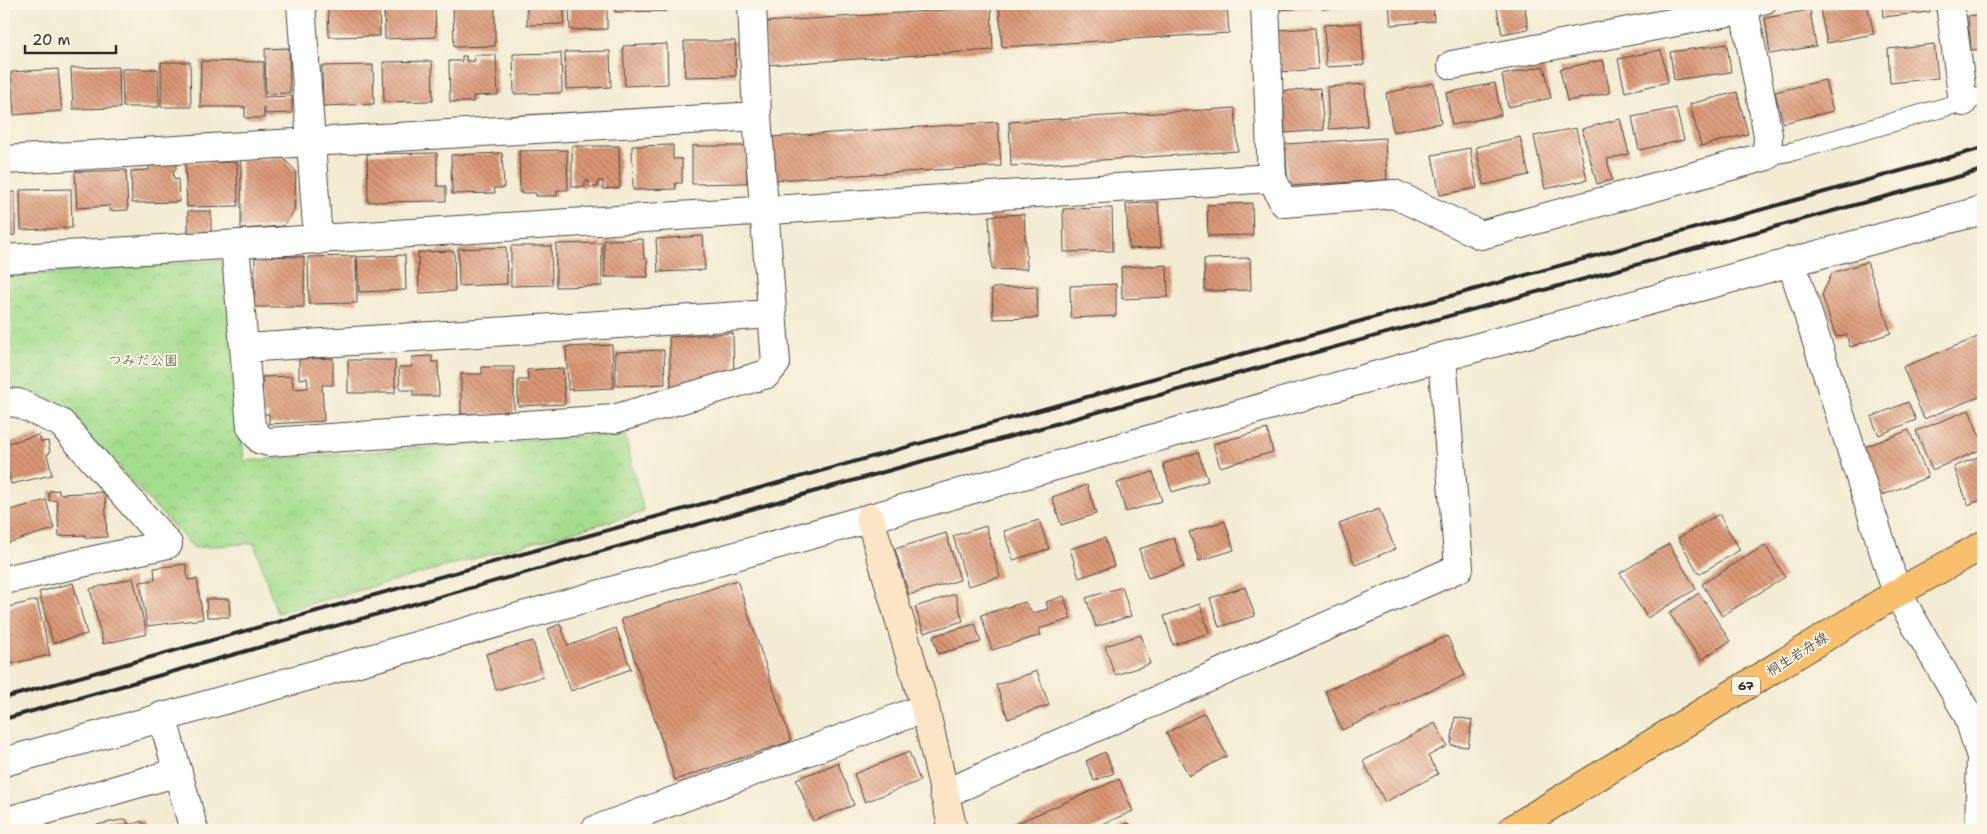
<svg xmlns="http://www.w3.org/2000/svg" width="1987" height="834" font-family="'Shantell Sans','Klee One',sans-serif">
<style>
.park{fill:url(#park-crowns);stroke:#68845d}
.building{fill:url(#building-back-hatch)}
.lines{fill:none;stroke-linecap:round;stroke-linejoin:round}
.lane-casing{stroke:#494844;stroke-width:20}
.street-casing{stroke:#494844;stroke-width:30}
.secondary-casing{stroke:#494844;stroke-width:30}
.primary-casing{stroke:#494844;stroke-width:30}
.lane{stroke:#fff;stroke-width:18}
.street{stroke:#fff;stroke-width:28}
.secondary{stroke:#fce5c4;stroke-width:28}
.primary{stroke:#f8bf6c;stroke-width:28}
.rail{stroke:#2b2b2b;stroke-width:4}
.labels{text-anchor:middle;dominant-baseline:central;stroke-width:4;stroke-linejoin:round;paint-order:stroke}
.shield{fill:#fcf5e5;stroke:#6a6863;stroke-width:1}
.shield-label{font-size:12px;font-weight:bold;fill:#2b2b2b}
.park-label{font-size:14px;fill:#4a5844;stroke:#fcf5e5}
.street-label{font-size:14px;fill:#2b2b2b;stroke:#fcf5e5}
</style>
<defs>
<pattern id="park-crowns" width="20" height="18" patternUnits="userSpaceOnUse" patternTransform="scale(1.25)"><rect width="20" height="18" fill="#a5dd8f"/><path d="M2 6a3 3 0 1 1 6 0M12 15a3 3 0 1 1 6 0" fill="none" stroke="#8ebe7c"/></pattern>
<pattern id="building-back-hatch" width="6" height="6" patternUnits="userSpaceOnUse" patternTransform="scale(1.25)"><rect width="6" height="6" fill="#da9675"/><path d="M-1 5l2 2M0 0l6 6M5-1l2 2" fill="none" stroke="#b17b60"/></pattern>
</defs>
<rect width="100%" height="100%" fill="#fcf5e5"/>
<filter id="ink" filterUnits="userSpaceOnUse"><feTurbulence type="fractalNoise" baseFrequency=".02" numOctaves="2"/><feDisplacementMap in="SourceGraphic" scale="10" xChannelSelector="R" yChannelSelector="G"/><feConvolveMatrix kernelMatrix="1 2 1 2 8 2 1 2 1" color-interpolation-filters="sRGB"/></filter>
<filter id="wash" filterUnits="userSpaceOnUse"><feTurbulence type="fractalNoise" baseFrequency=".0096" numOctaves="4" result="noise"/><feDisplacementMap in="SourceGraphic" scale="20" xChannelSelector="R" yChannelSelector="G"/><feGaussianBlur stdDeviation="1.12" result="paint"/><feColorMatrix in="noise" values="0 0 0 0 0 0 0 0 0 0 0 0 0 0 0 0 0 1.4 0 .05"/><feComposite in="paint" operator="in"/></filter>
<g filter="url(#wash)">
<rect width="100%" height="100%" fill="#f3ecd3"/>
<!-- park -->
<path class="park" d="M222,260L229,270L244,461L624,433L644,512L277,613L254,543L194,548L64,410L42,395H18L4,389V277Z"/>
<g id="blocks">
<!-- building -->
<path class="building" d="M328,4H379L380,36L329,37Z
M384,4H435L436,37L385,39Z
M495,4V46L454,47L453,5Z
M527,4H564V24L527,25Z
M569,4H607V29L570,30Z
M615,4H666L667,11L615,12Z
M999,4H1227L1229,33L1002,47Z
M1278,4H1316L1317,7L1279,10Z
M1321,4H1359L1360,7L1322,9Z
M1389,4H1433L1434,21L1391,25Z
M1496,4H1538L1539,5L1525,7L1528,29L1502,34Z
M1554,4H1577V5L1555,9Z
M1849,4H1867L1874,34L1827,43L1820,9Z
M1882,4H1929L1930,12L1883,17Z
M991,7L993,50L767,65L764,22Z
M1810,10L1816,46L1770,54L1765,18Z
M1983,14V49L1971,50L1968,16Z
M1361,23L1364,65L1326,67L1324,25Z
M1315,28L1318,69L1280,72L1277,30Z
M684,41H735L736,76L685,77Z
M667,44L668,84L625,86L623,46Z
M1727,44L1731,72L1674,80L1670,52Z
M1934,44L1938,78L1890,83L1888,49Z
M289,48L290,93L266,94L265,49Z
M1661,50L1668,82L1625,92L1618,59Z
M610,51L611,87L566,89L565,52Z
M561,53L562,93L514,94L513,54Z
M474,55H496L498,95L473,96V102H450L449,61H462V56H466V61H475Z
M1603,60L1610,93L1567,101L1560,69Z
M201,61L264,62V97L292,96V113L265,114L264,107V118H245V107H200Z
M432,61L433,101L384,102L383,62Z
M161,62H190L191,107H161Z
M373,65L374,104L323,106L322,66Z
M1544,66L1551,98L1508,107L1502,75Z
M119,67L120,108L73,109L71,68Z
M58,69L62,111L14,115L11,72Z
M122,69H158L159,107H123Z
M7,73L10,115H4V74Z
M1825,80L1833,111L1783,123L1775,92Z
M1434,83L1441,123L1393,132L1386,93Z
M1495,83L1501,115L1452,125L1446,93Z
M1365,84L1367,126L1329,129L1327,87Z
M1320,88L1324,130L1285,133L1283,91Z
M1737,92L1748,134L1701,146L1690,104Z
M1235,108L1238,151L1011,166L1009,122Z
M1676,108L1684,140L1639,150L1632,117Z
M1620,119L1629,154L1607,159L1612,180L1597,184L1582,129Z
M998,122L1001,166L774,180L771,137Z
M1576,128L1587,180L1545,189L1534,136Z
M1520,137L1529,175L1484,185L1476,147Z
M1385,138L1387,180L1288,186L1285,144Z
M673,145V159H682V183H675L676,189L633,190L632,146Z
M572,146H619L620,188L603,189V181H598V187H589V181H585V187H572Z
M692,146H747V183L692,184Z
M1470,148L1477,188L1440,195L1432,155Z
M567,150L568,190H557V196H536V193H520L519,151Z
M437,153V186H446V201L368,202L367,154Z
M502,153L504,188H494L495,193L452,194L451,155Z
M283,158L296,171L294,211L283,226L241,229V160Z
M237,162L238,206L187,207L185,163Z
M176,163V170L173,171L174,180L178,179L179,202L132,203L131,171L149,170V165Z
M126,170L128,210L110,211V206L77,208L75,172Z
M71,189L72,228L21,230L20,190Z
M4,192H15V235L4,236V212H9V208H4Z
M1158,202L1161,247L1129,249L1126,204Z
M1252,203L1253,235L1208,236L1207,205Z
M1112,208L1113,251L1064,252L1063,209Z
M188,211H211V232L188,233Z
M1024,214L1027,269L992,270L989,216Z
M703,236L705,270L658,272L656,239Z
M643,239L644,258H647L648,277H605L604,240Z
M602,243V286L556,287V244Z
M511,246H551L552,285L511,286Z
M506,247L507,284L459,286L458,249Z
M454,251L455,291L419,293L418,252Z
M405,255L406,290L359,292L357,257Z
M255,256L304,257V307H254Z
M356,256L357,303L309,304L308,257Z
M1250,258L1251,290L1205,291L1204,259Z
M1867,262L1891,333L1850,347L1846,334L1836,337L1822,295L1832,273Z
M1167,265L1168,297L1122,299L1121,267Z
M1116,284V316L1071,318L1070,286Z
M1037,286L1038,318L993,319L992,288Z
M733,333L734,379L671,388L669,337Z
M1983,335V395L1924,419L1903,367Z
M612,345L614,388L568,390L566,347Z
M664,350L665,384L616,386L615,352Z
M432,356V362H438L439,396H413V390H400L399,367H412V357Z
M333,358V385H322L324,421L269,424V414H263L262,377L292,376L293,389L308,388L307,378L299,379V359Z
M348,360H395V393H348Z
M482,367H514V420L491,414H461V374H482Z
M563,368L565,404L518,406V380H528L527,370Z
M1908,402L1916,420L1879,435L1871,417Z
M1969,410L1983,444V449L1932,470L1916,431Z
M1267,429L1273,452L1220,467L1213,444Z
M1909,430L1928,477L1878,497L1859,449Z
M39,435L41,442L48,441L50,453L47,454L52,475L11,484L4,455V444Z
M1198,452L1208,481L1172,492L1163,464Z
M1982,455L1983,499L1968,505L1954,467Z
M1153,472L1162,501L1126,512L1117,483Z
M1087,485L1096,514L1061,525L1052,497Z
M59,490V494L105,492L107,537L85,538V535L59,536L57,500L49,501V491Z
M46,500L54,529L4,544V512Z
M1379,509L1395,549L1355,565L1339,524Z
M1719,514L1740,550L1699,574L1678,538Z
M1039,520L1049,549L1013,560L1004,531Z
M1225,521L1234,550L1199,561L1189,532Z
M986,526L1000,577L968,586L953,536Z
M946,533L960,580L909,595L895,549Z
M1105,538L1114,566L1079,578L1070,549Z
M1174,538L1184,567L1148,578L1139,549Z
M1669,544L1696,589L1647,618L1620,573Z
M1765,545L1785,577L1722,616L1702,584Z
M186,564L188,580L197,579L203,619L147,626L140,582L155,580L154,568Z
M133,578L147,634L103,644L90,589Z
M737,580L791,741L675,780L621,619Z
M73,583L87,634L53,643L39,592Z
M1122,587L1131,616L1096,627L1086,598Z
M1245,587L1255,616L1219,627L1210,598Z
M1699,593L1730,641L1701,660L1669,613Z
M955,594L963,621L924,633L915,607Z
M1064,596L1071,619L1039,629L1041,635L992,650L981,615L1025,602L1033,613L1048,609L1046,602Z
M206,599H229L230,617H207Z
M37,600L50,655L6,665L4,657V608Z
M1200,604L1209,633L1173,645L1164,616Z
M560,624L568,646L616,628L631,669L571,691L548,629Z
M975,624L981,642L938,654L933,636Z
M1141,635L1150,664L1115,675L1105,646Z
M1447,636L1465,675L1342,730L1325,691Z
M533,641L543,677L496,690L486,654Z
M1037,671L1049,705L1008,719L996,685Z
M1204,713L1227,756L1189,776L1166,733Z
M1455,717L1472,720L1468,747L1451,745Z
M1435,723L1447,746L1428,756L1438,774L1385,802L1363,761Z
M909,752L920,781L865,802L854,774Z
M1105,752L1114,773L1094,781L1086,761Z
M838,763L854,805L813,821L796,779Z
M1119,779L1133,811L1089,830H1001Z
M126,819L129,825L142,821L145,830H86V827Z
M1129,823L1132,830H1112Z"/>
</g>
</g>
<g filter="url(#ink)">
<use href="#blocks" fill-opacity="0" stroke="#494844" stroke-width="1"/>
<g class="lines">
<defs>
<path id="lane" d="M1744,9L1767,4
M1767,156L1794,151L1983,96"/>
<path id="street" d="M301,4L318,240
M1265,4L1272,178L1284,203L1394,194L1481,235L1767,156L1768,135L1743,4
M1950,4L1963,102
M1452,65L1744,9
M4,160L757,116
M235,245L251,427L261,440L269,442L614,419L767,374L776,363L757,116L752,4
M4,259L1272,178
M1791,261L1897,593L1968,715L1981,757L1979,830
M244,348L772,314
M4,402L18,403L61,423L168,544L4,580
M162,716L194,830
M4,762L1442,357L1983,210
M944,794L1459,568L1442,357
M4,822L178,772
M595,830L925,708"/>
<path id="secondary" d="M870,518L925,708L953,830"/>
<path id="primary" d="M1511,830L1897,593L1983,545"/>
</defs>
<!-- lane casing -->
<use href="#lane" class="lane-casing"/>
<!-- street casing -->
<use href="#street" class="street-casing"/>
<!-- secondary casing -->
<use href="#secondary" class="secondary-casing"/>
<!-- primary casing -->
<use href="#primary" class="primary-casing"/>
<!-- lane -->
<use href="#lane" class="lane"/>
<!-- street -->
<use href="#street" class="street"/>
<!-- secondary -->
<use href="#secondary" class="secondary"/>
<!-- primary -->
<use href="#primary" class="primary"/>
<!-- rail -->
<path class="rail" d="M4,698L1983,148
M4,719L1112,408L1983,170"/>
</g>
</g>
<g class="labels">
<!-- shield labels -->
<rect class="shield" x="1732" y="676.5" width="28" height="19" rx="4"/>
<g class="shield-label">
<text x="1746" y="686">67</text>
</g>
<!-- park labels -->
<g class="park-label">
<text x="143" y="360">つみだ公園</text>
</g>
<!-- street labels -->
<g class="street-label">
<text transform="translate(1797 654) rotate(-32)">桐生岩舟線</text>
</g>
</g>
<!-- margin -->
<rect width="1987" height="834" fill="none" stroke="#fcf5e5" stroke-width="20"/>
<!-- scale -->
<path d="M25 45v8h91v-8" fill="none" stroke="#2b2b2b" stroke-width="2.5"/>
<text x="32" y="45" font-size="15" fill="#2b2b2b" stroke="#fcf5e5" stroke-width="4" paint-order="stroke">20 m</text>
</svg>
